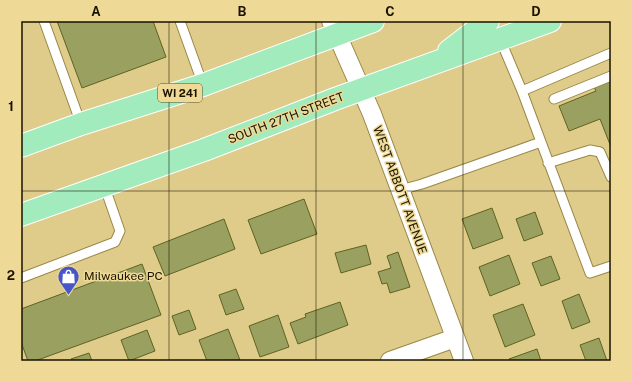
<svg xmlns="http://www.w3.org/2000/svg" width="632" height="382" font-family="'Public Sans',sans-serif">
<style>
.building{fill:#9aa05f;stroke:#5e6322}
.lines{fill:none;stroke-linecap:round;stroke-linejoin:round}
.service-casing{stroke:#9a8747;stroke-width:11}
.minor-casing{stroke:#9a8747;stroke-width:20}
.primary-casing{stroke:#fff;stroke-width:24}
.service{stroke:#fff;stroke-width:9}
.minor{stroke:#fff;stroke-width:18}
.primary{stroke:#a2ebbc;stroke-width:22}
.grid{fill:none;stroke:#1a1300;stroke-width:1;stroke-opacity:0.55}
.labels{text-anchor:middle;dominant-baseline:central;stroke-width:3;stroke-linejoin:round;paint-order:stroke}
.shield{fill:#eed997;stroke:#5a4e2d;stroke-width:1}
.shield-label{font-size:11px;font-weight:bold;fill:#1a1300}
.street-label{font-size:12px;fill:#1a1300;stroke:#eed997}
.poi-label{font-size:12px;fill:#1a1300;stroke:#eed997;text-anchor:start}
.neatline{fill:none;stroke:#1a1300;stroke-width:1.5}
.grid-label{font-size:13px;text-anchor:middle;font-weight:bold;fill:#1a1300}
</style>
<rect width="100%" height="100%" fill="#e0cc8a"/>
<!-- building -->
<path class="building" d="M57,21H153L166,57L82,88Z
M611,78V147L600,119L569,131L559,106L596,91L593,85Z
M304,199L317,234L261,254L248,220Z
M492,208L503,238L473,249L462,219Z
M535,212L543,234L524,241L516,219Z
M224,219L235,249L165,276L153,247Z
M366,245L371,264L341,273L335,253Z
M398,252L410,287L390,293L387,283L382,284L378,272L391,268L387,256Z
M509,255L520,284L490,296L479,267Z
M551,256L560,279L541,286L532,263Z
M142,264L161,315L35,361H28L21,342V309Z
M236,289L244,309L226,315L219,295Z
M579,294L590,322L572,329L562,301Z
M340,302L348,325L298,344L290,323L306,317L305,314Z
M523,304L535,335L505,347L493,315Z
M189,310L196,329L179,335L172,316Z
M278,315L289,347L260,357L249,326Z
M228,329L240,360L207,361L199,340Z
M147,330L155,351L129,361L121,340Z
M599,338L607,361H586L580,345Z
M537,349L541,361H510L509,359Z
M89,353L92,361H72L71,359Z"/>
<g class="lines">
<defs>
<path id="service" d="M44,21L81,124
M180,21L203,85
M500,39L522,91L611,53
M522,91L590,273L611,266
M554,99L611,76
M548,163L590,150L600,152L611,177
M400,190L422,184L541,142
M21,278L115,242L120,231L104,185"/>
<path id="minor" d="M331,21L372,114L464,361
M390,361L455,338"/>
<path id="primary" d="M449,51L488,21
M21,146L81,124L203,85L373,21
M21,215L204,150L335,99L550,21"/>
</defs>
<!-- service casing -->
<use href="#service" class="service-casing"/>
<!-- minor casing -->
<use href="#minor" class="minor-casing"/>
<!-- primary casing -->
<use href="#primary" class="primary-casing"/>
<!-- service -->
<use href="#service" class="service"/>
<!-- minor -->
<use href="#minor" class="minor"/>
<!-- primary -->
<use href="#primary" class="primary"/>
</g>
<!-- grid -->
<path class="grid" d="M169,21V361M316,21V361M463,21V361M21,191H611"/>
<!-- icons -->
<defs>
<symbol id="shop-pin" viewBox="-11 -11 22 30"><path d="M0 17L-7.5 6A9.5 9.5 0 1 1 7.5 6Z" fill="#4856cb" stroke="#eed997"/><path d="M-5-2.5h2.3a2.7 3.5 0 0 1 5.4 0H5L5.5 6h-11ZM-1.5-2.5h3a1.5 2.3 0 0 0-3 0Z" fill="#fff"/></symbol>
</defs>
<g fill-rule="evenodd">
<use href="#shop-pin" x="56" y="264" width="25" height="34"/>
</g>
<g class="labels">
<!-- shield labels -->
<rect class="shield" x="158" y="84" width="44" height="18" rx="3"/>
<g class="shield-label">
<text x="180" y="93">WI 241</text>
</g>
<!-- street labels -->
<g class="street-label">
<text transform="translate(286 118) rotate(-21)">SOUTH 27TH STREET</text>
<text transform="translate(400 190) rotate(70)">WEST ABBOTT AVENUE</text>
</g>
<!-- poi labels -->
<g class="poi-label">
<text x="84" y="276">Milwaukee PC</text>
</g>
</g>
<!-- border -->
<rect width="632" height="382" fill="none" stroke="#eed997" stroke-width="44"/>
<rect x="22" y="22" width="588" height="338" class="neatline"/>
<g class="grid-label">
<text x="96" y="16">A</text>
<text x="242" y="16">B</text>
<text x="390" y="16">C</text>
<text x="536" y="16">D</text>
<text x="11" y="111">1</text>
<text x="11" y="280">2</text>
</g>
</svg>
